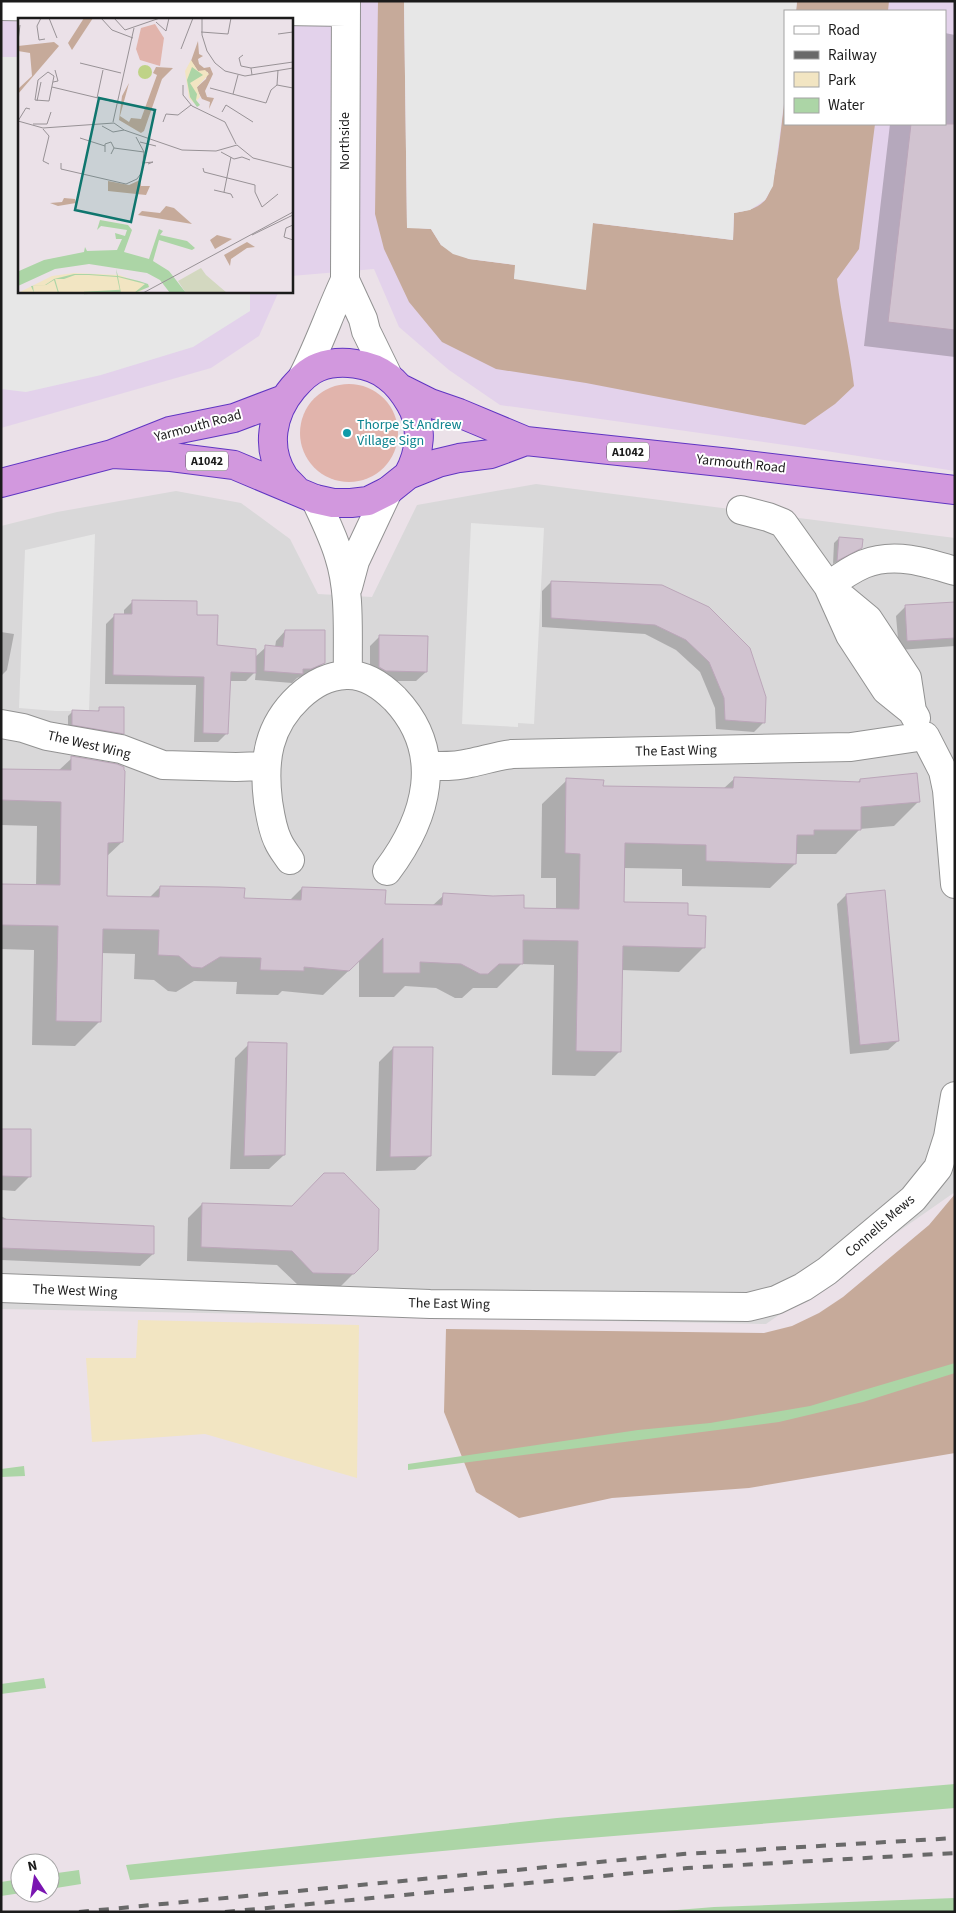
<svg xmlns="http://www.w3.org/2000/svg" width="956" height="1913" font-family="'Source Sans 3',sans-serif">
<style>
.residential{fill:#d9d8d9}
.commercial{fill:#e3d2eb;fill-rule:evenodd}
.grass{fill:#e1b4ac}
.forest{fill:#c6aa9a}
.park{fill:#f2e5c2}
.parking{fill:#e7e7e7}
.water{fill:#acd5a6}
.shadow{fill:#0003}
.building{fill:#d1c3d0;stroke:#bba6b9}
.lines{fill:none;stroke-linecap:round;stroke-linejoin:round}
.minor-casing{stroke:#929292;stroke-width:30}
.trunk-casing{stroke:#6036c2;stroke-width:30}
.minor{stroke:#fff;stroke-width:28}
.trunk{stroke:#d298de;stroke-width:28}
.rail{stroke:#696969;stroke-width:4;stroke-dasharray:10 10;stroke-linecap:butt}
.culture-dot{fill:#0f9aa8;stroke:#fff;stroke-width:2}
.labels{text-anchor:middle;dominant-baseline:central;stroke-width:4;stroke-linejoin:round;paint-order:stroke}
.shield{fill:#fff;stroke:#5f5f5f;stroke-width:1}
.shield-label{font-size:12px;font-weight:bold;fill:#1b1b1b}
.street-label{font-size:14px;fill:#1b1b1b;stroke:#fff}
.culture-label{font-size:14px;fill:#0d838f;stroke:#fff;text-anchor:start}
.inset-river{fill:none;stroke:#acd5a6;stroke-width:2.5}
.inset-road{fill:none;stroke:#989296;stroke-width:1}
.view{fill:#0f766e;fill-opacity:0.15;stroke:#0f766e;stroke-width:2.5}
.inset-edge{fill:none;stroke:#1b1b1b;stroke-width:2.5}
</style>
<rect width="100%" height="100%" fill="#ebe1e8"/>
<!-- residential -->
<path class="residential" d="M536,484L955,538V1192L766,1324L1,1309V526L57,512L176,491L241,503L290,539L318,594L372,597L417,505Z"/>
<!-- commercial -->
<path class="commercial" d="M1,1H955V471L813,449L500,405L449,370L399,327L374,269L291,276V19H19V291H279L259,336L211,368L1,428ZM785,11H945V124H785Z"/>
<!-- grass -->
<path class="grass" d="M300 433a49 49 0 1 1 98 0a49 49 0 1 1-98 0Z"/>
<!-- forest -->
<path class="forest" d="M378,1H404L407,227L431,229L441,245L469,259L516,265L514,279L593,223L733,240L734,213C746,211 758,209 766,199C777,184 782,117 785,95V124H875L859,249L837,279C841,315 850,350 854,386L835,404L805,425L586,383L496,369L442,342L409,302L384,249L375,214Z
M797,1H889L888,11H796Z
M955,1194V1453L749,1488L612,1498L519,1518L476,1492L444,1412L446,1329L764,1333L792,1326L819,1313L843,1297L929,1225Z"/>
<!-- park -->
<path class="park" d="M138,1320L359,1325L357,1478L205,1434L92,1442L86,1358H136Z"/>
<!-- parking -->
<path class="parking" d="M404,1H797L796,11H785V95L773,186L765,200L750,210L734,213L733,240L593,223L586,290L514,279L515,265L469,259L453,254L441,245L431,229L407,228Z
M1,57H19V291H250V311L193,347L101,375L26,392L1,389Z
M471,523L544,528L534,724L518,723V727L462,724Z
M95,534L89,711H56L19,708L25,550Z"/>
<!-- water -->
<path class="water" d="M955,1363V1373L863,1402L779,1422L408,1470V1464L638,1430L710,1423L810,1406Z
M24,1466L25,1476L1,1477V1469Z
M44,1678L46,1688L1,1694V1684Z
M955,1784V1808L540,1842L130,1880L126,1865L557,1818Z
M79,1870L81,1884L50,1889V1874Z
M20,1879L21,1893L1,1896V1882Z
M955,1898V1912H653L714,1907Z"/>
<!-- shadow -->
<path class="shadow" d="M945,33L955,35V357L864,346L890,124H945Z
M839,538L861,548L856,553L833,564L834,543Z
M551,582L662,586L763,723L754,732L716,729L715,708L700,672L676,650L645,634L542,627V591Z
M133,601L196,616L216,646L254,658L266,647H275L276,641L285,631L324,662L314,672L297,678L292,683L255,680L256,671L246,681H230L227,733L218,742H194L196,685L105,684L106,624L115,615H124V610Z
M955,603V646L899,650L896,616L905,607Z
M1,632L14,634L7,670L1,676Z
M380,636L426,672L416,681H376L370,677V646Z
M100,709L122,733L118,738L68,729V716L73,711L96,712Z
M72,758L122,842L106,857L105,898H149L160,887L243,900L289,901L302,888L384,905L432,906L444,895L523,909L556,910V878H541L542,804L567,780L602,787L723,789L734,779L857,783L860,780L919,801L894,826L860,829L836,854H795V864L770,888L682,886V869L624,868L623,903L687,916L704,947L679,972L621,970L620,1051L595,1076L552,1075L554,965L521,964L497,988H473L462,998H455L436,988L405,986L394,997H359V961L323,995L282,991L278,995L236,994L237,982L194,981L176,992L168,991L154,980L134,979L135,954L101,953L100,1021L75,1046L32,1045L34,950L1,949V885L36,886L37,826L1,825V770L58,771Z
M846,895L898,1041L888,1050L850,1054L837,904Z
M249,1044L284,1155L269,1169H230L235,1058Z
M393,1048L430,1156L415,1170L376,1171L379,1062Z
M1,1130L30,1176L15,1191L1,1190Z
M202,1204L292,1207L377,1250L339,1288L299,1286L277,1265L187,1261L188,1218Z
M1,1216L10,1221L153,1254L140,1266L1,1260Z"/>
<!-- building -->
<path class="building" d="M911,124H955V330L888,322Z
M839,537L863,539L862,548L837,561Z
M551,581L662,585L709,607L750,648L766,697L765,723L725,720L724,698L709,662L686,640L655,625L551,618Z
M132,600L197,601V615H218L217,645L256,649V673L231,672L228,734L203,733L204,677L113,675L114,614H132Z
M955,602V638L907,641L905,605Z
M285,630H325V663L311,669H303V674L264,671L265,645L283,647Z
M379,635L428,636L427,672L386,671L379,667Z
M99,707H124V734L72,725V710L99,711Z
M71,756L117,764L124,767V770L125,771L123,842L108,843L107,896L159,897L160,886L219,887L245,888L244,898L301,900L302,887L386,890L385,904L442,905L443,893L493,896L524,895V908L579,909L580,854L565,853L566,778L604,780L603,786L733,788L734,777L860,782V779L917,773L920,802L861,807V830H814V835H797L796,864L706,861V845L625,843L624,902L688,903V915L706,916L705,948L623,946L621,1052L576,1051L578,941L523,940V964H499L488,974H480L461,964L420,962V973H383V938L349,971L304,967V971L260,970L261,958L220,957L202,968L192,967L179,956L158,955L159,930L103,929L101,1022L56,1021L58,926L1,925V884L60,885L61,802L1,800V769L71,770Z
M885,890L899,1041L860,1045L846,894Z
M248,1042L287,1043L285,1155L244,1156Z
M393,1047H433L431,1156L390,1157Z
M1,1129H31V1177L1,1176Z
M324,1173H344L379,1209L378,1250L354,1274L313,1273L292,1251L201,1247L202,1203L292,1206Z
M1,1219L154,1226V1254L1,1248Z"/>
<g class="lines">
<defs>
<path id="minor" d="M1,6L346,12
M345,280L363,319L366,331L388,376
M303,376C319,345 330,312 345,280L346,1
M315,499C324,518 333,536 339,556C351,593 347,636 348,675
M741,510L768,517L783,523L828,586L850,635L886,690L912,711
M828,586C839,578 852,569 864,564C894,552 926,562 955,571
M348,587L355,561L388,491
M833,590L868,619L907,678L912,711L916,718
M1,724L23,728L47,736L121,749L163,765L236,767L266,766
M427,766C441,766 456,767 470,763C485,760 496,756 512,754L851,747L925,736L943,771L947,790L955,884
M290,860C286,854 281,848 278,841C272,829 270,814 268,801C263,760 268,726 299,697C313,684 327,676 346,675C366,674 382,686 395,699C446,753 427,818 387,871
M1,1288L430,1304L748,1307L776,1300L803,1287L827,1271L913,1199L938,1168L948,1137L955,1096"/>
<path id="trunk" d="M400,388L430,403L459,413L526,441L730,463L955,490
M112,454L171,457L234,465L315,499L333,503H351L368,501L388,491L408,475L438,463L459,458L491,454L526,441
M1,483L112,454L170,431L234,418L284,399
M297,491C293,486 288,482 284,477C265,448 272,413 293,388C300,380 308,371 319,367C340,359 371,363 388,377C398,384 404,393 410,403C424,426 420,453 408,475"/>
</defs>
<!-- minor casing -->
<use href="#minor" class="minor-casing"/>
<!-- trunk casing -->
<use href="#trunk" class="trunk-casing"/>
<!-- minor -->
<use href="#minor" class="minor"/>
<!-- trunk -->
<use href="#trunk" class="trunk"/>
<!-- rail -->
<path class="rail" d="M79,1912L683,1854L955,1838
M225,1912L687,1868L955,1853"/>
</g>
<!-- markers -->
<circle class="culture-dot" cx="347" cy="433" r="5"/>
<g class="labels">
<!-- shield labels -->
<g class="shield">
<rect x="607" y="442.5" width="42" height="19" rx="4"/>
<rect x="186" y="451.5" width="42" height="19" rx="4"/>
</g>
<g class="shield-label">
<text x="628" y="452">A1042</text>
<text x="207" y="461">A1042</text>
</g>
<!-- street labels -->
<g class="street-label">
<text transform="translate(345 141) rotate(-90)">Northside</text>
<text transform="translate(198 426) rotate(-15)">Yarmouth Road</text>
<text transform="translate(741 464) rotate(6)">Yarmouth Road</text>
<text transform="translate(89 745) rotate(13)">The West Wing</text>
<text transform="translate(676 751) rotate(-1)">The East Wing</text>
<text transform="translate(880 1226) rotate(-41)">Connells Mews</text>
<text transform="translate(75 1291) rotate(2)">The West Wing</text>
<text transform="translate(449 1304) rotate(1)">The East Wing</text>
</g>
<!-- culture labels -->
<g class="culture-label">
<text x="357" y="425">Thorpe St Andrew<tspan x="357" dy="16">Village Sign</tspan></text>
</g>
</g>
<!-- overview -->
<g transform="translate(18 18)">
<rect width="275" height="275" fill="#ebe1e8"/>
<path d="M137,6L146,20L142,48L122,42L118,31L123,10Z" fill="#e1b4ac"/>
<path d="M66,0H75L54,32L50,25ZM180,23L181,36L185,38L180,41L181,46L186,50L192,49L195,56L187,73L189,79L196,80L191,91L192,84L184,81L178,70L188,61L190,54L180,53L173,43ZM36,24L41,28L0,76V71L14,58L12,35L0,33V28ZM138,49L155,50L144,61L126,113L123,115L101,102L104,78L111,65L102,98L111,104L113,100L123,101L139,57L135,55ZM122,162L123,168H132L128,177L90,173V163L111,167ZM46,180L57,181L58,185L40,188L32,185L44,184ZM148,188L156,190L174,206L120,197L124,193L142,195ZM199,217L214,221L197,231L192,222ZM229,224L237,229L229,230L213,241L212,248L206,237Z" fill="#c6aa9a"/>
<path d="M183,250L188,257L209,275H168L160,263Z" fill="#d3d8c0"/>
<path d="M173,42L180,53L187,52L191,56L179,69L182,79L176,85L171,80L167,53ZM56,255L101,257L132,268L119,275H0L34,258Z" fill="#f2e5c2"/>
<path d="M120 54a7 7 0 1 1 14 0a7 7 0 1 1-14 0Z" fill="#bfd387"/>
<path d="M174,49L185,57L172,65L179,76L178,82L182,87L179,89L172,79L169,62ZM82,202L110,207L114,212L106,234L131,241L141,211L145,213L142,217L169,223L177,230L174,232L141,222L135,243L151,253L168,275H152L142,262L129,255L71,246L37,251L0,268L1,253L26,242L66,234L67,229L69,233L99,232L104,221H98L97,215L107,218L109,212L83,208L79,212ZM98,251L100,258L121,263L130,266L131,269L116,275L127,266L100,259L103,275H68L102,273L99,259L71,257H57L46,261H37L41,275H44H40L36,262L28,267L15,268L16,275L13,268L27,267L36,261L56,256H71L99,258Z" fill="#acd5a6"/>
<path class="inset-river" d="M66,275L102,273"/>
<path class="inset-road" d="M23,0L19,8L21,22L27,21M31,0L39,20M83,0L94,12L115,20M96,0L107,12L142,0M184,0V17L189,33L197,45L207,53L227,58L275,50M138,4L148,13L151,0M183,14L210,16L213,0M260,16L275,14M0,23L2,7M163,31L175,0M225,37L221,40L223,48L233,50M62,45L103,55M30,54L36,58L31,83L17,82L20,62ZM234,57L233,50L275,44M35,64L40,63L37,52M165,67V77L174,88L207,104L218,126M259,67L275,70M34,69L101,85M192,70L248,85L253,72L259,67L260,52M215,76L220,57M79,80L85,52M19,83L23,64M204,94L208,87L235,104M0,103L8,90L12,91M0,103L25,110L96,105L106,112L164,132L198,133L219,127L235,140L275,150M95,104L116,10M145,104L148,96L160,97L173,87M15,106H29L33,94M84,108L95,114L106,112M25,111L31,118L25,143L31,146M118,119L126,134M62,120L87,128M122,124L138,128M87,134V126L93,124L96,130L93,136M203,134L216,141L224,139L232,142M43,145V151L108,166L119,161L124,154L126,134L96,130M125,145L135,144L130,146M185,150L186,154L237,167V174L244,189L260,176M196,172L213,176L215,180M206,174L213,139M275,207L268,210L266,219L275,222M234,217L275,197M125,275L275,194"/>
<path class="view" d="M81,80L137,92L113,204L57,192Z"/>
<rect width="275" height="275" class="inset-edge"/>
</g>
<!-- border -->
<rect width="956" height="1913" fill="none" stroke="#1b1b1b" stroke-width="5"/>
<!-- legend -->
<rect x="784" y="10" width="162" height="115" fill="#ffffff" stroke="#a4a4a4"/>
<rect x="794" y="26" width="25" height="8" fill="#ffffff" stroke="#a4a4a4"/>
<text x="828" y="35" font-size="15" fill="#1b1b1b">Road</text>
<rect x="794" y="51" width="25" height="8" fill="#696969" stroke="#a4a4a4"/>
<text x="828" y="60" font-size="15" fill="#1b1b1b">Railway</text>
<rect x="794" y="72" width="25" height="15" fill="#f2e5c2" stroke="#a4a4a4"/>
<text x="828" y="85" font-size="15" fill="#1b1b1b">Park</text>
<rect x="794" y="98" width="25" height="15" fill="#acd5a6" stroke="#a4a4a4"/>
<text x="828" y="110" font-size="15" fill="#1b1b1b">Water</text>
<!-- north arrow -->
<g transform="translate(35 1878) rotate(348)"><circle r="24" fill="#ffffff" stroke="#a4a4a4"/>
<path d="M0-4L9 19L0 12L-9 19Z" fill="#7a15b1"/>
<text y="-8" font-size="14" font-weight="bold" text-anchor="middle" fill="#1b1b1b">N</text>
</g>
</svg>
